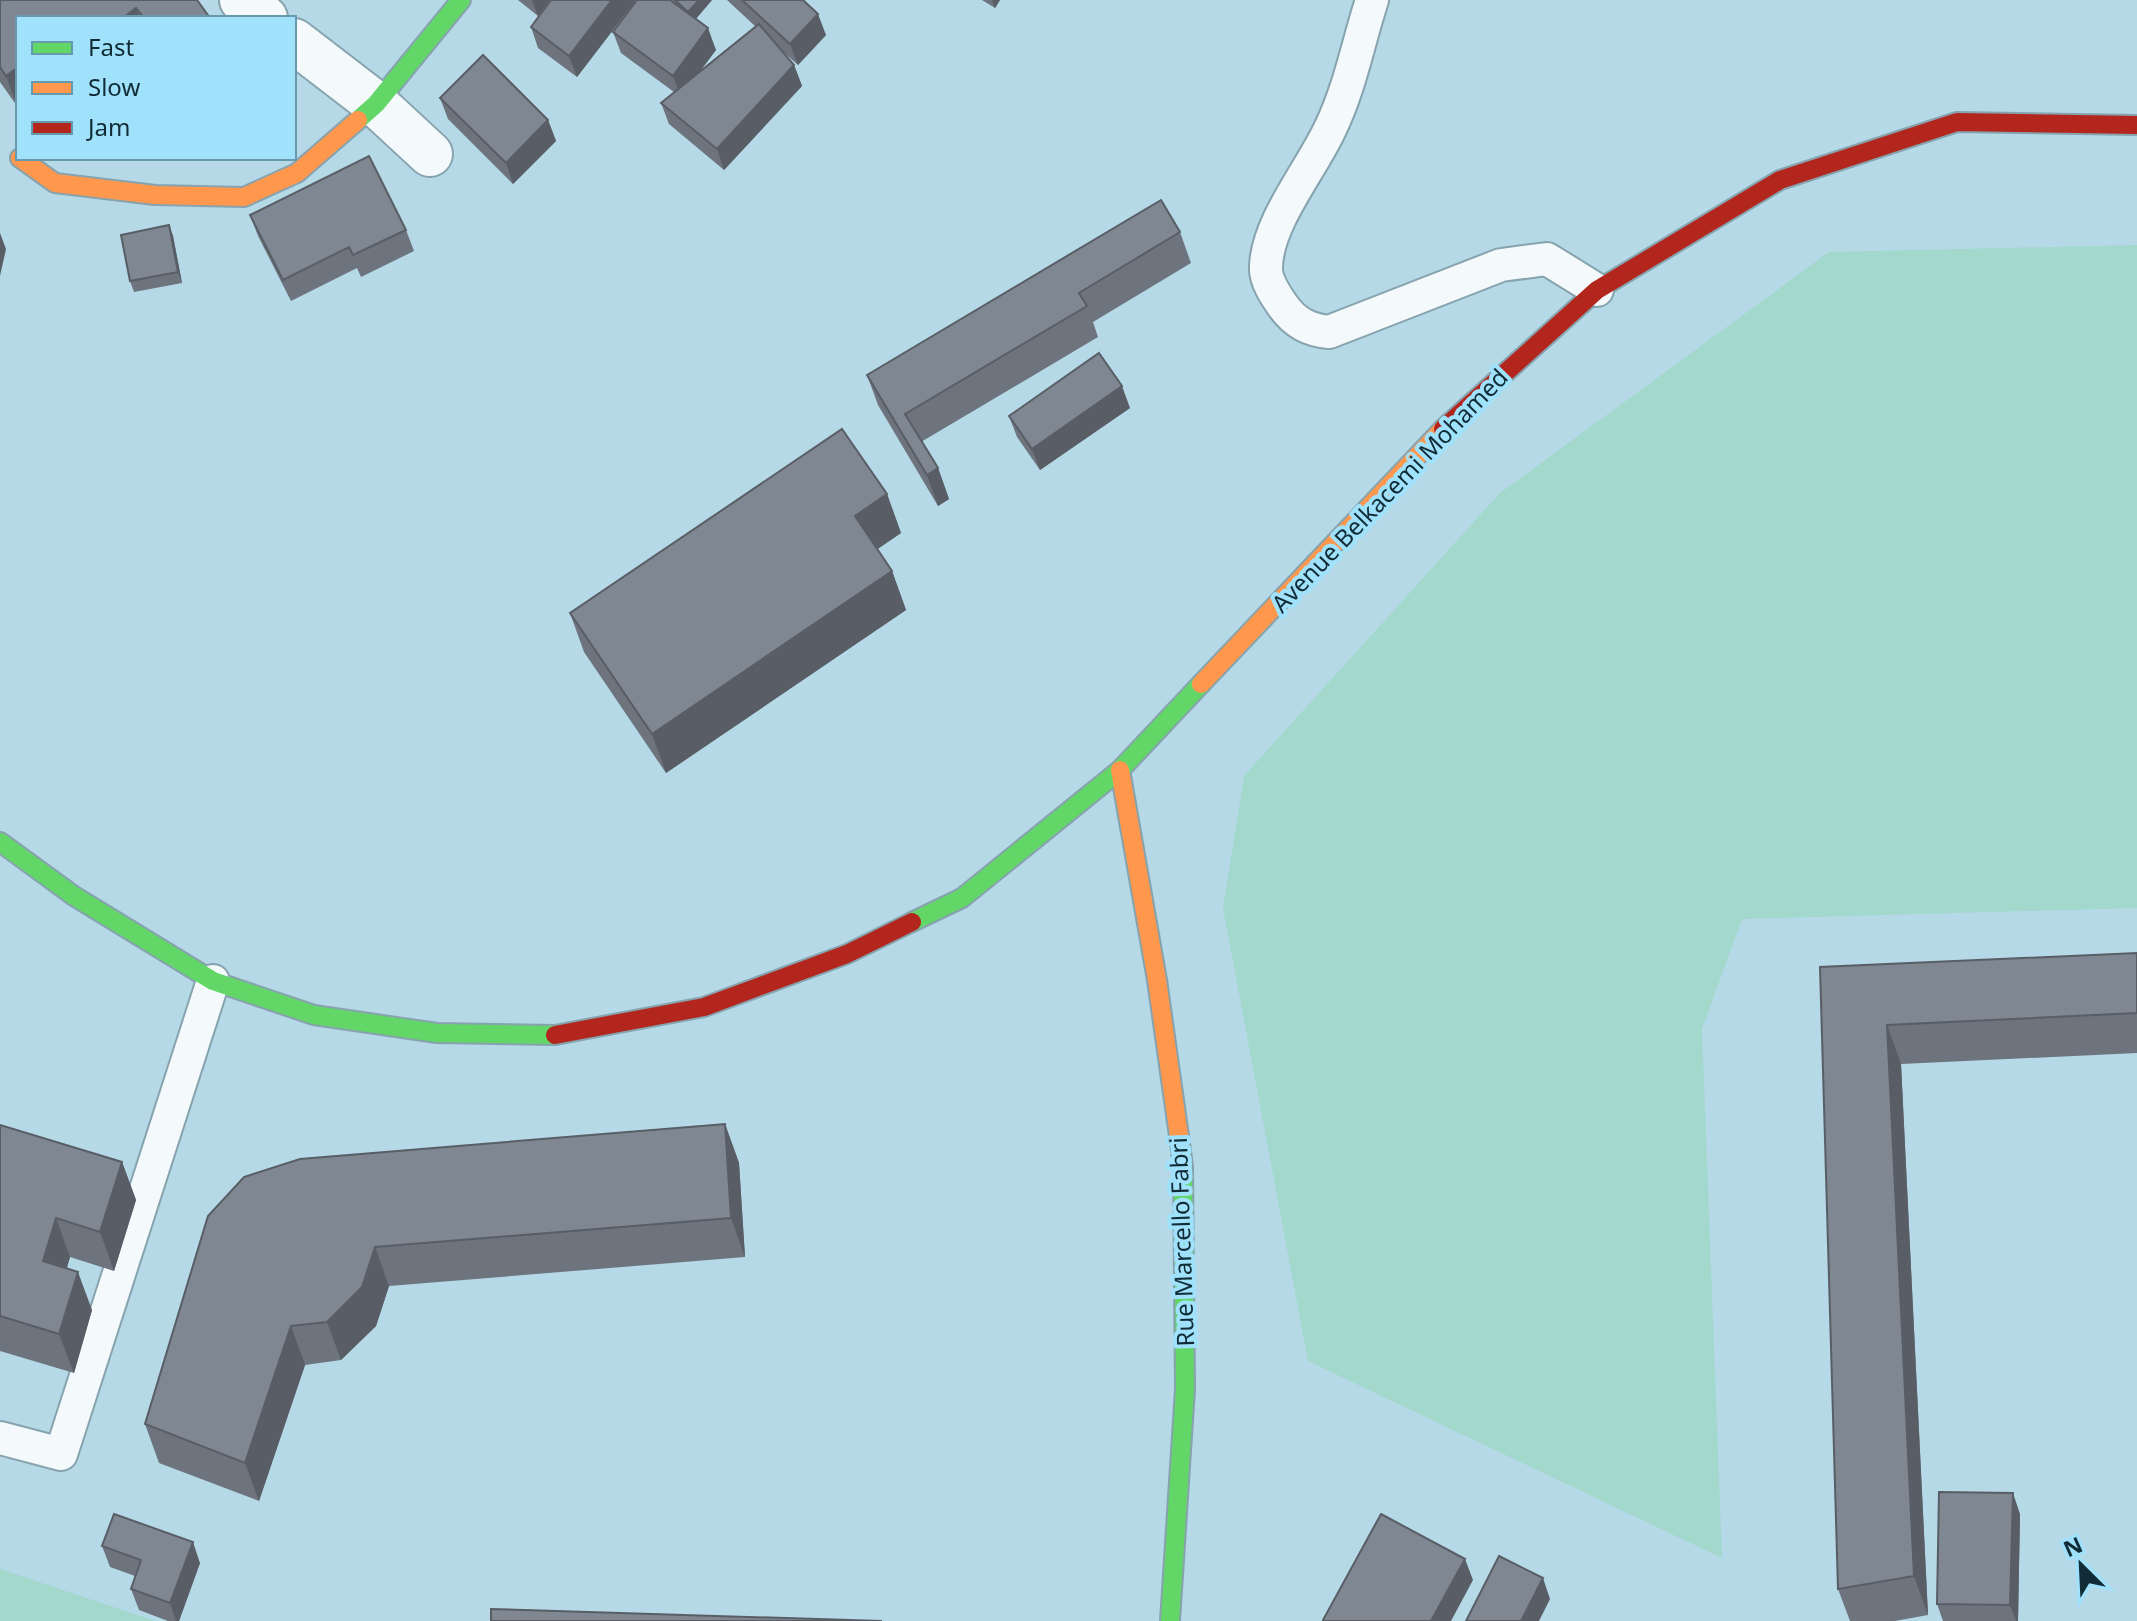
<svg xmlns="http://www.w3.org/2000/svg" width="2137" height="1621" font-family="'Noto Sans',sans-serif">
<style>
.green{fill:#a3d8cd}
.lines{fill:none;stroke-linecap:round;stroke-linejoin:round}
.lane-casing{stroke:#86a3ae;stroke-width:36}
.street-casing{stroke:#86a3ae;stroke-width:48}
.fast-casing{stroke:#86a3ae;stroke-width:22}
.slow-casing{stroke:#86a3ae;stroke-width:22}
.jam-casing{stroke:#86a3ae;stroke-width:22}
.lane{stroke:#f4f9fb;stroke-width:32}
.street{stroke:#f4f9fb;stroke-width:44}
.fast{stroke:#63d668;stroke-width:18}
.slow{stroke:#ff974d;stroke-width:18}
.jam{stroke:#b3261e;stroke-width:18}
.wall{fill:#6d747e}
.shaded-wall{fill:#595e66}
.building{fill:#7f8792;stroke:#595e66;stroke-width:2}
.labels{text-anchor:middle;dominant-baseline:central;stroke-width:8;stroke-linejoin:round;paint-order:stroke}
.street-label{font-size:24px;fill:#112c36;stroke:#a0e2fc}
</style>
<rect width="100%" height="100%" fill="#b5d9e7"/>
<!-- green -->
<path class="green" d="M2137,245V908L1742,919L1702,1029L1722,1558L1308,1361L1223,908L1244,776L1500,493L1829,252Z
M0,1569L155,1621H0Z"/>
<g class="lines">
<defs>
<path id="lane" d="M1372,0C1358,43 1350,88 1330,129C1311,170 1267,222 1266,267C1265,280 1276,296 1283,306C1295,323 1309,330 1329,332L1501,265L1547,259L1597,290
M0,1438L61,1454L213,981"/>
<path id="street" d="M242,0L265,18
M294,41L376,104L430,154"/>
<path id="fast" d="M358,120L376,104L461,0
M0,842L74,896L213,981L314,1015L437,1033L555,1035
M912,922L962,898L1120,770L1201,684
M1170,1621L1185,1389L1183,1167L1180,1143"/>
<path id="slow" d="M20,158L55,183L155,195L244,197L297,173L358,120
M1201,684L1443,429
M1120,770L1157,980L1180,1143"/>
<path id="jam" d="M1443,429L1597,290L1780,180L1957,122L2137,125
M555,1035L704,1007L847,954L912,922"/>
</defs>
<!-- lane casing -->
<use href="#lane" class="lane-casing"/>
<!-- street casing -->
<use href="#street" class="street-casing"/>
<!-- fast casing -->
<use href="#fast" class="fast-casing"/>
<!-- slow casing -->
<use href="#slow" class="slow-casing"/>
<!-- jam casing -->
<use href="#jam" class="jam-casing"/>
<!-- lane -->
<use href="#lane" class="lane"/>
<!-- street -->
<use href="#street" class="street"/>
<!-- fast -->
<use href="#fast" class="fast"/>
<!-- slow -->
<use href="#slow" class="slow"/>
<!-- jam -->
<use href="#jam" class="jam"/>
</g>
<!-- wall -->
<path class="wall" d="M0,0H197L210,18H18L17,106L0,82Z
M518,0H550L538,16Z
M636,0L577,77L538,48L531,27Z
M637,0H712L696,19L716,50L699,72L756,27L727,0H803L826,35L798,65L780,49L794,65L802,86L724,170L669,124L661,103L674,92L621,53L613,32Z
M982,0H1000L995,8Z
M440,98L548,120L556,141L513,184L448,119Z
M250,215L406,230L414,251L361,277L357,268L291,301L258,236Z
M169,225L173,236L182,283L134,292L130,281Z
M1180,232L1191,263L1093,322L1098,337L921,442L938,468L949,499L938,506L878,405L867,375Z
M1130,408L1040,470L1017,437L1009,416Z
M887,494L901,533L877,549L892,571L906,610L666,773L584,652L570,613Z
M2137,953V1053L1901,1064L1928,1615L1895,1621H1850L1838,1589L1820,967Z
M725,1124L739,1163L745,1257L389,1286L376,1326L341,1360L305,1365L259,1501L159,1463L145,1424L300,1159Z
M0,1125L122,1162L136,1200L114,1271L70,1257L67,1268L92,1310L74,1373L0,1351Z
M2020,1514L2018,1621H1943L1937,1604Z
M102,1546L200,1563L179,1621H168L139,1610L131,1589L135,1576L110,1567Z"/>
<!-- shaded-wall -->
<path class="shaded-wall" d="M532,0H550L538,16Z
M612,0H636L577,77L569,56Z
M699,0H712L692,23L688,12Z
M992,0H1000L995,8Z
M136,8L140,18H123Z
M818,14L826,35L798,65L790,44Z
M708,28L716,50L681,97L673,76Z
M794,65L802,86L724,170L717,149Z
M18,67V106H17L6,76Z
M548,120L556,141L513,184L506,163Z
M169,225L173,236L182,283L178,272Z
M0,233L6,249L0,276Z
M1122,386L1130,408L1040,470L1032,449Z
M938,468L949,499L938,506L927,475Z
M887,494L901,533L869,555L855,516Z
M892,571L906,610L666,773L652,734Z
M1887,1025L1901,1064L1928,1615L1914,1576Z
M725,1124L739,1163L745,1257L731,1218Z
M122,1162L136,1200L114,1271L100,1232Z
M56,1218L70,1257L57,1299L43,1261Z
M375,1247L389,1286L376,1326L341,1360L327,1322Z
M78,1272L92,1310L74,1373L59,1334Z
M291,1326L305,1365L259,1501L245,1463Z
M2013,1493L2020,1514L2018,1621H2016L2010,1605Z
M193,1542L200,1563L179,1621H176L170,1603Z
M1465,1559L1473,1580L1451,1621H1431Z
M1543,1578L1550,1599L1539,1621H1521Z"/>
<!-- building -->
<path class="building" d="M0,0H197L210,18H144L136,8L123,18H18V67L6,76L0,67Z
M551,0H612L569,56L531,27Z
M637,0H670L708,28L673,76L613,32Z
M675,0H699L688,12Z
M742,0H803L818,14L790,44Z
M759,24L794,65L717,149L661,103Z
M483,55L548,120L506,163L440,98Z
M369,156L406,230L353,255L349,247L283,280L250,215Z
M1161,200L1180,232L1079,293L1087,306L905,414L938,468L927,475L867,375Z
M169,225L178,272L130,281L121,235Z
M1099,353L1122,386L1032,449L1009,416Z
M842,429L887,494L855,516L892,571L652,734L570,613Z
M2137,953V1013L1887,1025L1914,1576L1838,1589L1820,967Z
M725,1124L731,1218L375,1247L362,1287L327,1322L291,1326L245,1463L145,1424L208,1216L244,1177L300,1159Z
M0,1125L122,1162L100,1232L56,1218L43,1261L78,1272L59,1334L0,1316Z
M1939,1492L2013,1493L2010,1605L1937,1604Z
M114,1514L193,1542L170,1603L131,1589L141,1560L102,1546Z
M1381,1514L1465,1559L1431,1621H1325L1323,1620Z
M1499,1556L1543,1578L1521,1621H1466Z
M491,1609L882,1621H491Z"/>
<g class="labels">
<!-- street labels -->
<g class="street-label">
<text transform="translate(1389 490) rotate(-46)">Avenue Belkacemi Mohamed</text>
<text transform="translate(1181 1242) rotate(-92)">Rue Marcello Fabri</text>
</g>
</g>
<!-- legend -->
<rect x="16" y="16" width="280" height="144" fill="#a0e2fc" stroke="#6799ad" stroke-width="2"/>
<rect x="32" y="42" width="40" height="12" fill="#63d668" stroke="#6799ad" stroke-width="2"/>
<text x="88" y="56" font-size="24" fill="#112c36">Fast</text>
<rect x="32" y="82" width="40" height="12" fill="#ff974d" stroke="#6799ad" stroke-width="2"/>
<text x="88" y="96" font-size="24" fill="#112c36">Slow</text>
<rect x="32" y="122" width="40" height="12" fill="#b3261e" stroke="#6799ad" stroke-width="2"/>
<text x="88" y="136" font-size="24" fill="#112c36">Jam</text>
<!-- north arrow -->
<g transform="translate(2081 1565) rotate(336)" stroke="#a0e2fc" stroke-width="6" paint-order="stroke">
<path d="M0-6L14 30L0 20L-14 30Z" fill="#112c36"/>
<text y="-12" font-size="22" font-weight="bold" text-anchor="middle" fill="#112c36">N</text>
</g>
</svg>
